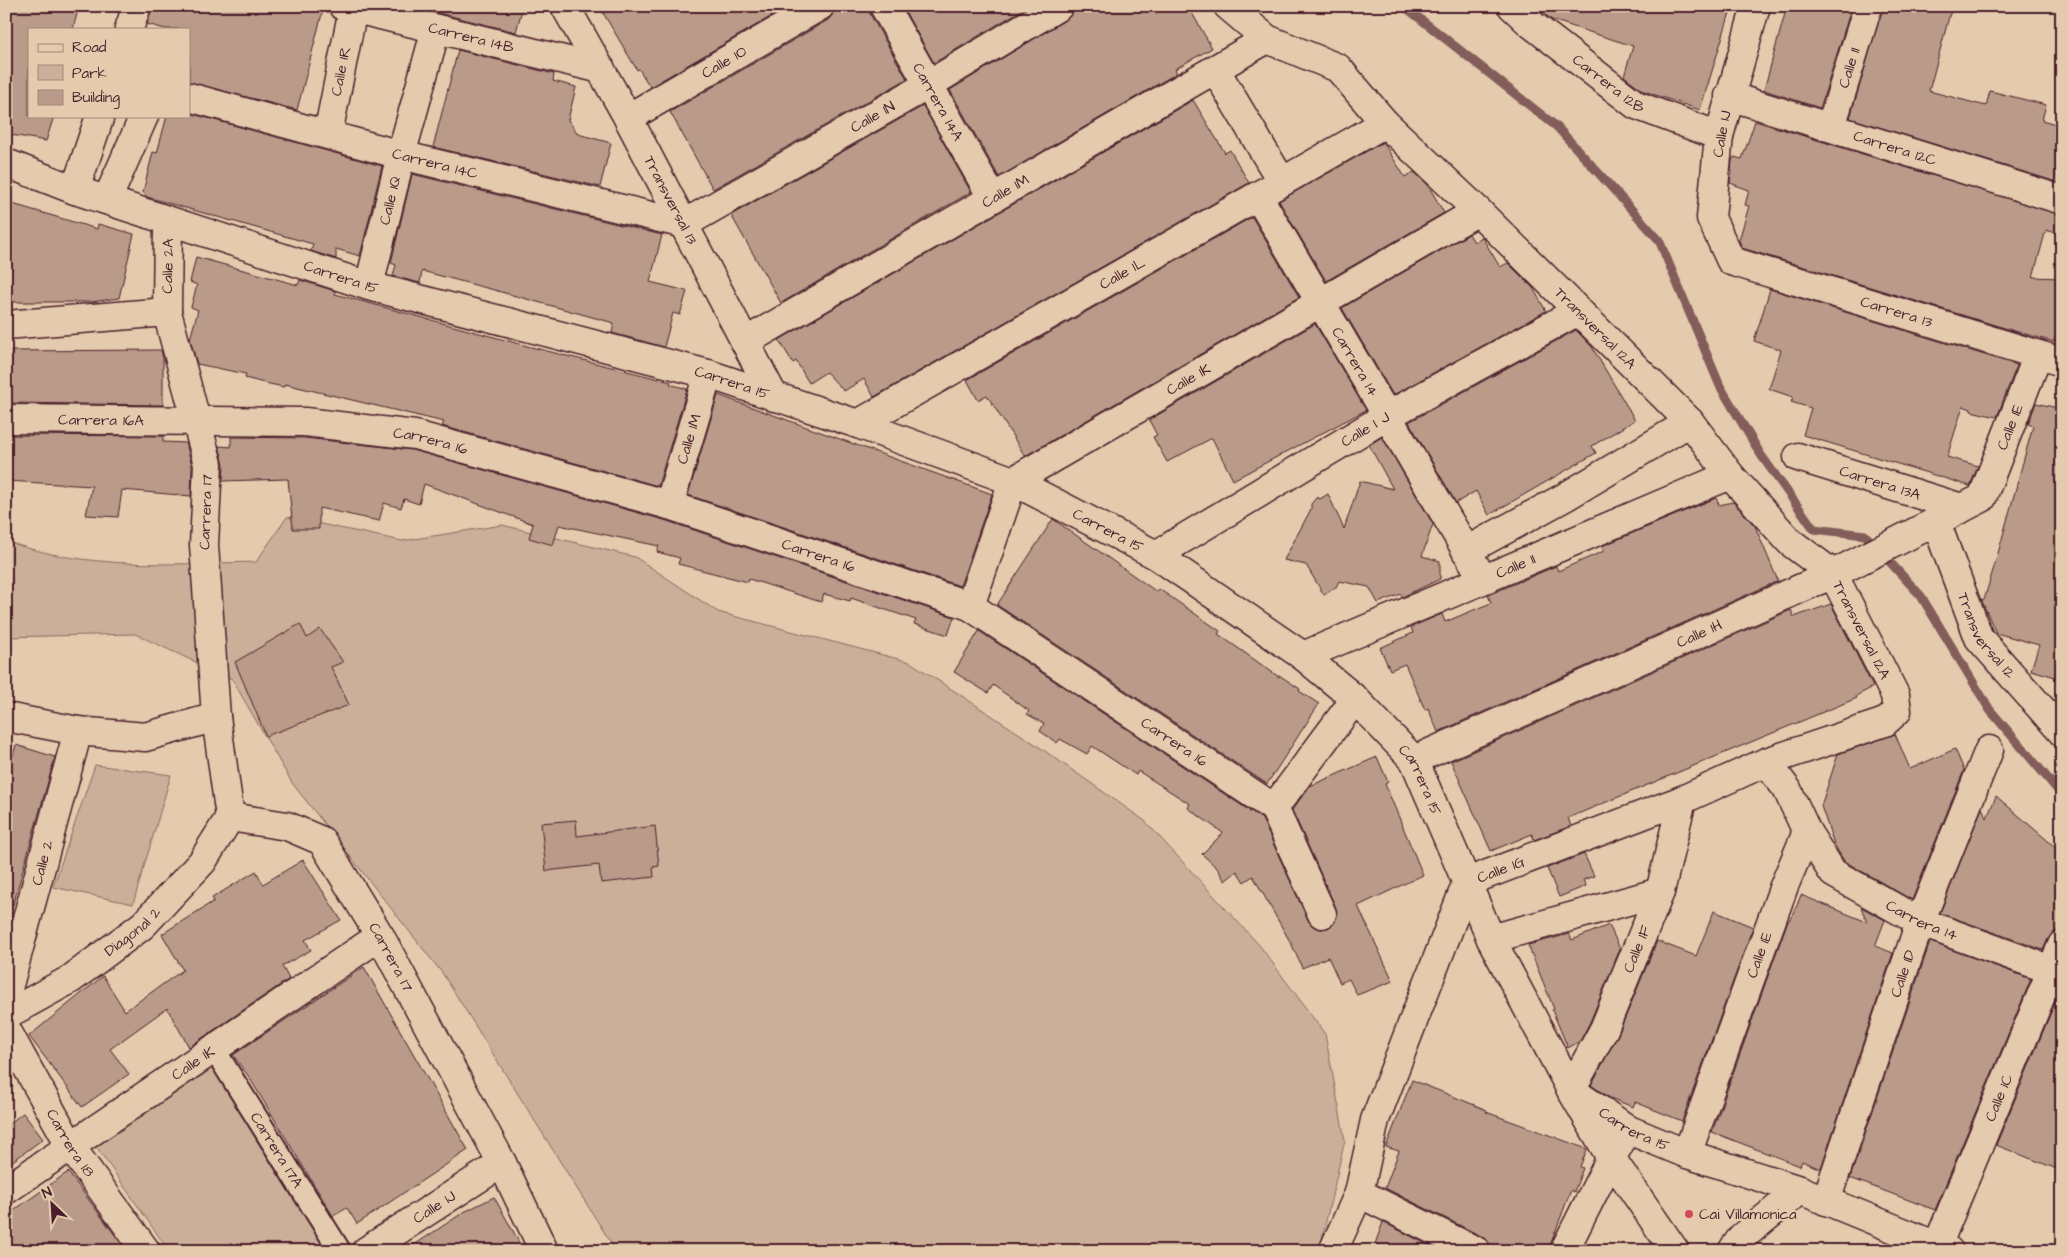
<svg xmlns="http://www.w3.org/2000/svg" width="2068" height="1257" font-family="'Architects Daughter',sans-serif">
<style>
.green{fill:#ccaf98;stroke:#8b6762}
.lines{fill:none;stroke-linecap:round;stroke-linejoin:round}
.stream{stroke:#825d5a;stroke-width:9}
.building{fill:#ba9b89;stroke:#4a1f2b}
.pedestrian-casing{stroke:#4a1f2b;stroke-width:25}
.minor-casing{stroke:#4a1f2b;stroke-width:31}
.secondary-casing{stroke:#4a1f2b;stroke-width:31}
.pedestrian{stroke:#e5cbad;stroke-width:21}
.minor{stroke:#e5cbad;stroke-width:28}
.secondary{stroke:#e5cbad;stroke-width:28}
.poi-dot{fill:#d1495b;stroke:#e5cbad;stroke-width:2}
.labels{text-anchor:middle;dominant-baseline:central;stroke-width:4;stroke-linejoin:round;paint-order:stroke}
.street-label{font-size:15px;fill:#4a1f2b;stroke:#e5cbad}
.poi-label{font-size:15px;fill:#4a1f2b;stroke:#e5cbad;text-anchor:start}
</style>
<rect width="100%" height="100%" fill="#e5cbad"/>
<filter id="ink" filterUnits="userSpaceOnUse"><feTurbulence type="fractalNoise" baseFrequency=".02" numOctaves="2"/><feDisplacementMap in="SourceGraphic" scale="10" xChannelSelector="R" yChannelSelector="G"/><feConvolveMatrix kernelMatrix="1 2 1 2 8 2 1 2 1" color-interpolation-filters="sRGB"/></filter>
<g filter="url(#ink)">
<!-- green -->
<path class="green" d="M287,517L402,541L502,525L635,557L718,612L910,662L1032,742L1145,821L1260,946L1325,1034L1345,1140L1319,1251H616L443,974L292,783L232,679L135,634L6,637V541C85,570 173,564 256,562Z
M95,765L171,775L133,904L53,887Z
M209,1063L325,1248L321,1251H169L89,1136Z"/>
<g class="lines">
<!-- stream -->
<path class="stream" d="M1404,6L1557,127L1659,240L1720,386L1761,455L1814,529L1865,535L1921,596L1990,710L2062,795"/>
</g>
<!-- building -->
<path class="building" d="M10,6H79L73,29H29V116H54L46,141L6,134V19Z
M152,6H324L297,110L189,82V29H165L147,24Z
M410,6H523L516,32Z
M599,6H789L650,87L639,69L637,70Z
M836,6H868L870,14L907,79L713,189L670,112L828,20L833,14Z
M902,6H1028L934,63Z
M1075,6H1188L1212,48L1175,69L1177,73L999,177L950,90L1067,19L1072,14Z
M1535,6H1732L1700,110L1644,91L1624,76L1633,46L1552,20Z
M1787,6H1852L1820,108L1764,90Z
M1883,6H1952L1929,91L1986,106L1990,91L2046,105L2042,120L2062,126V158L2057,176L2060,183L1850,118Z
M458,50L554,74L553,81L576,87L568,120L578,134L611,143L600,187L433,147Z
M1193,100L1225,153L1230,150L1249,183L874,397L864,379L844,391L826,372L809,383L796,361L793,363L779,340Z
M923,106L971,192L781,303L731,215Z
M189,113L382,166L360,256L336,249V259L311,251L313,244L147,197L143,192L153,152L157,153L167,116H189Z
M1755,121L2062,215V235L2046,230L2033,277L2062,278V340L2055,338L2054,342L2011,330L1742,248L1739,240L1749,206L1745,205L1749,190L1730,183L1732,161L1734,157L1742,159Z
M1383,142L1405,177L1414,172L1428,185L1444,213L1326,281L1279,201Z
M412,174L662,235L650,282L687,291L680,315L673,313L664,347L612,333L614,323L494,290L422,271L420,283L393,276L396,265L391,263Z
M6,202L97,229L98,224L134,234L119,298L91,302H6Z
M1252,217L1299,297L1025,456L987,395L978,400L967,380Z
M1469,234L1474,242L1482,237L1500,267L1508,263L1533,288L1546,311L1393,395L1342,308Z
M196,257L298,285L300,280L335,291V294L527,346L671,382L670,384L687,389L658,486L442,426L444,422L285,384L284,387L260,382L245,378L246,374L197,364L190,339L198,310L191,307L197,285L190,282Z
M1770,289L2017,365L1997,417L1971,411V409L1963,406L1947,457L1978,466L1970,486L1803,435L1811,408L1791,402L1793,397L1769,389L1781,350L1754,341Z
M1315,324L1366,410L1233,480L1212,438L1167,462L1153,437L1157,435L1149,420Z
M1576,330L1592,347L1635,420L1592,446L1596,453L1489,515L1476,491L1456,503L1409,422Z
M161,350L163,358V405L12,403L11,375H6V351Z
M718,395L992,494L960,586L688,495Z
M2036,403L2062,409V679L2031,670L2039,645L1996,633L1981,599L1984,600L1997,557L2033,426L2028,424Z
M6,435L163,436V442L186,443L192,466L191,496L122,490L118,517L86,515L92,486L6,481Z
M231,437L304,438L412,450L664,520L954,617L948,635L914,624L916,620L851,598L850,601L824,594L821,602L749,579L748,582L678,564L680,558L657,552L659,546L559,525L553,545L529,538L533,524L424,484L419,504L404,499L401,508L384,503L379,521L319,508V529H293L288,479L223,481L224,464L219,446L231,447Z
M1382,437L1433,524L1422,556L1440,561V579L1402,597L1401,594L1378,603L1369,587L1339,581L1336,587L1324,595L1306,565L1284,560L1311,509V504L1317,497L1320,499L1328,494L1344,529L1360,481L1393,489L1369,445Z
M1716,498L1719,505L1733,502L1755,526L1778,581L1438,732L1428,708L1425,710L1405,664L1390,670L1380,648L1413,633L1411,627L1442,614L1445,622L1481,607L1491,603L1488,595L1556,566L1558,571L1604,551L1602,546Z
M1053,519L1157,592L1159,589L1220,631L1218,634L1279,677V675L1300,689L1299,691L1319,704L1267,784L997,605Z
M1831,604L1873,687L1856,696L1857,698L1568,818L1571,826L1534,840L1532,834L1491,851L1451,761L1791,610L1794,617Z
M300,624L307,638L320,629L343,662L331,667L349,705L266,736L235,662Z
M979,631L1250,811L1249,812L1251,811L1262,819L1308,920L1313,926L1320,929L1328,928L1334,923L1337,916L1336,908L1292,810L1310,786L1377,757L1388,782L1385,784L1423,875L1358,906L1393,981L1357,995L1349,979L1340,983L1328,957L1302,968L1292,945L1253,876L1244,882L1237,871L1225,881L1217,868L1202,854L1223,833L1188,808L1190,804L1138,771L1136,775L1092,746L1087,754L1060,739L1057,743L1040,731L1044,724L1027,714L1029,711L993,685L988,693L954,672Z
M1895,734L1910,769L1955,749L1964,770L1912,900L1844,861L1834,844L1821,806L1838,754Z
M16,745L55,757L13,905L6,904V779Z
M1996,796L2062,853V922L2059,930L2048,939L2043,950L1940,913L1982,808L1987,818Z
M576,820L577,836L655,826L659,866L653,867L654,877L601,883L599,865L546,871L541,823Z
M1584,854L1594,876L1583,880L1586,886L1559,897L1547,868Z
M303,860L341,920L305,940L311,950L282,966L289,979L189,1047L167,1008L110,1049L129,1074L82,1107L29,1036L103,976L125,1011L183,970L162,934L214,901L212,898L256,871L263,884Z
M1801,895L1867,922L1861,907L1885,920L1875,946L1893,953L1821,1168H1818L1802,1161L1800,1166L1712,1132L1787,923L1794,913Z
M1714,911L1753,927L1682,1121L1635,1102L1633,1107L1610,1098L1591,1085L1618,1035L1657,941L1696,956Z
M1609,925L1620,949L1590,1022L1580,1041L1568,1048L1552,1010L1554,1009L1528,945L1569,934L1572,940Z
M1930,942L2031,979L1935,1210L1850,1178Z
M364,967L468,1150L357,1224L347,1208L333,1216L249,1077L233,1055Z
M2059,993L2062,994V1171L1996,1145Z
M1412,1080L1487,1110L1486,1112L1587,1149L1580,1167L1583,1168L1574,1192L1571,1190L1548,1251H1492L1489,1243L1483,1237L1385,1188L1399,1151L1386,1147Z
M23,1113L43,1139L6,1166V1126Z
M68,1172L127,1251H6V1216Z
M494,1197L524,1251H405L464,1212Z
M1383,1222L1440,1251H1377L1379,1245L1375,1244Z"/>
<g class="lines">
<defs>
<g id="pedestrian">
<path id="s1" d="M214,1049L340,1251"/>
</g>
<g id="minor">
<path id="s2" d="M343,6L601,69"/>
<path id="s3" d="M565,6L628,118L774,397"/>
<path id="s4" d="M884,6L992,197"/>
<path id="s5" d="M1228,6L1267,39L1338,68L1385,123L1478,211L1690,422L1730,475L1790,542L1833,574L1895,695L1897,711L1885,722L1766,762L1682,800L1467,882L1375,1120L1359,1193L1333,1251"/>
<path id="s6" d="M1512,6L1530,23L1636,105L1719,136"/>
<path id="s7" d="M1756,6L1719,136L1711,218L1731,261L2062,362"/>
<path d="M129,29L137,6"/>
<path d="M1215,69L1282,182"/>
<path id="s8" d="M1729,96L2062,200"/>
<path id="s9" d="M189,97L401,155L684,224L928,85L1059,6"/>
<path id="s10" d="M628,118L820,6"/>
<path id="s11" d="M1831,127L1868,6"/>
<path id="s12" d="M328,134L353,9"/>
<path d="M75,190L100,116"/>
<path id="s13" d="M1258,196L1483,579"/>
<path d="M107,200L144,116"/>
<path d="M168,221L167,312L208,464L204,545L216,717L230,817"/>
<path id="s14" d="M369,286L401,155L436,29"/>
<path d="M6,325L167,312"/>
<path id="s15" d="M745,342L1267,39"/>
<path id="s16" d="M6,419L305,422L415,435L669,505L970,606L1274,808L1322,914"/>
<path id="s17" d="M858,424L1385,123"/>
<path id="s18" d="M1798,457L1962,508"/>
<path id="s19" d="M669,505L708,374"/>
<path id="s20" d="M1936,522L1979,638L2062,732"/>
<path d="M1466,551L1565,497L1690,422"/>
<path id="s21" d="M1156,555L1387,416L1578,311"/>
<path id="s22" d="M970,606L1013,481L1478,211"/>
<path id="s23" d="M1303,656L1730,475"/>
<path d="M6,717L78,731L145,737L216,717"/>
<path id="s24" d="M1414,760L1833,574L1982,498L2038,355"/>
<path id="s25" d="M1766,762L1787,789L1807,832L1833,873L1920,922L2062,974"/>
<path d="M1274,808L1355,699"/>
<path id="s26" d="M230,817L287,826L322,841L380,936L502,1163L544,1251"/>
<path d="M1491,939L1660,892"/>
<path id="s27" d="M6,996L78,731"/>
<path id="s28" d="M6,1015L71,979L143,925L202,862L230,817"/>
<path id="s29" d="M6,1029L71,1147L146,1251"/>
<path d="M1619,1145L1611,1158L1675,1251"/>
<path id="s30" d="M1687,1154L1784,886L1807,832"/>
<path id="s31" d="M6,1190L380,936"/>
<path d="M1359,1193L1476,1251"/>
<path id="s32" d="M1826,1201L1920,922L1989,750"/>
<path id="s33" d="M366,1251L502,1163"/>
<path id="s34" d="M1564,1251L1611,1158L1571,1090L1604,1029L1660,892L1682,800"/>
<path d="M1732,1251L1742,1237L1800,1190"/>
<path id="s35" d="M1935,1251L2062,945"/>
</g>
<g id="secondary">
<path id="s36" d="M6,163L75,190L369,286L708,374L858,424L1013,481L1156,555L1303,656L1355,699L1414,760L1491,939L1571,1090L1629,1130L1687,1154L1800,1190L1949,1251"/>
</g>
</defs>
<!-- pedestrian casing -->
<use href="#pedestrian" class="pedestrian-casing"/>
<!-- minor casing -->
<use href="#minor" class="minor-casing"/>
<!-- secondary casing -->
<use href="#secondary" class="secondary-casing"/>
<!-- pedestrian -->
<use href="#pedestrian" class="pedestrian"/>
<!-- minor -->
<use href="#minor" class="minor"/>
<!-- secondary -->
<use href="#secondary" class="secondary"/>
</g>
</g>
<!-- markers -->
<circle class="poi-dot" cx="1689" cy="1214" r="5"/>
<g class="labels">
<!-- street labels -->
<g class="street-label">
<text stroke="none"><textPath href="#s2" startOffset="132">Carrera 14B</textPath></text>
<text stroke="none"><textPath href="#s10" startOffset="111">Calle 1O</textPath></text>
<text stroke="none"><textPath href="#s11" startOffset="62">Calle 1I</textPath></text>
<text stroke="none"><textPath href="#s12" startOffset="64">Calle 1R</textPath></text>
<text stroke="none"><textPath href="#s6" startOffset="124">Carrera 12B</textPath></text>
<text stroke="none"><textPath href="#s4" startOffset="110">Carrera 14A</textPath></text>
<text stroke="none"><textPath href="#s9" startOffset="728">Calle 1N</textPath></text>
<text transform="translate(1722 134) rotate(-80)">Calle 1J</text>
<text stroke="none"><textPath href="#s8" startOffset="174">Carrera 12C</textPath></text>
<text stroke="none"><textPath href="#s9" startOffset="255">Carrera 14C</textPath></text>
<text stroke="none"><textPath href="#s15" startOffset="301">Calle 1M</textPath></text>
<text stroke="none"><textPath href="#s14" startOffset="88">Calle 1Q</textPath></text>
<text stroke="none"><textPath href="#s3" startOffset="221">Transversal 13</textPath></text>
<text transform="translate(168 266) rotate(-89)">Calle 2A</text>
<text stroke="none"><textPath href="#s17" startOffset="304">Calle 1L</textPath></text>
<text stroke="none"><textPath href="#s36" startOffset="354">Carrera 15</textPath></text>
<text stroke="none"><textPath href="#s7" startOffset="438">Carrera 13</textPath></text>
<text stroke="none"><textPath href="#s5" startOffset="494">Transversal 12A</textPath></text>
<text stroke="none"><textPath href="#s13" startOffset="192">Carrera 14</textPath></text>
<text stroke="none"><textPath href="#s22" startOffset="335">Calle 1K</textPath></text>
<text stroke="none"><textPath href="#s36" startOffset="759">Carrera 15</textPath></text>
<text stroke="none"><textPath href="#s16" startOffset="95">Carrera 16A</textPath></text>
<text stroke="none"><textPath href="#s24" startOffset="702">Calle 1E</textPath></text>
<text stroke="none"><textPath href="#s21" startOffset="244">Calle I J</textPath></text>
<text stroke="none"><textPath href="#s19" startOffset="69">Calle 1M</textPath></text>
<text stroke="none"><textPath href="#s16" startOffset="426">Carrera 16</textPath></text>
<text stroke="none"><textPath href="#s18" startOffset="86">Carrera 13A</textPath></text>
<text transform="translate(206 512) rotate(-88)">Carrera 17</text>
<text stroke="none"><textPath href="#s36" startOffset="1164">Carrera 15</textPath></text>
<text stroke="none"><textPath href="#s16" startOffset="831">Carrera 16</textPath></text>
<text stroke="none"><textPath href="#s23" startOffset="231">Calle 1I</textPath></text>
<text stroke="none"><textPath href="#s5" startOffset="900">Transversal 12A</textPath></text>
<text stroke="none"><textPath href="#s24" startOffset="312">Calle 1H</textPath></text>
<text stroke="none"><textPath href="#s20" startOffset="125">Transversal 12</textPath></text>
<text stroke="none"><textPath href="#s16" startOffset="1236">Carrera 16</textPath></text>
<text stroke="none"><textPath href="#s36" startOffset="1569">Carrera 15</textPath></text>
<text stroke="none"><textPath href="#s27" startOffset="138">Calle 2</textPath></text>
<text transform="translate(1501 870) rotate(-21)">Calle 1G</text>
<text stroke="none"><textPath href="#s25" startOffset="231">Carrera 14</textPath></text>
<text stroke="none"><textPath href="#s28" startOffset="152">Diagonal 2</textPath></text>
<text stroke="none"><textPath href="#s34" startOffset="339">Calle 1F</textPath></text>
<text stroke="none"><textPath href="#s30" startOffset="212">Calle 1E</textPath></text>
<text stroke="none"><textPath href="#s26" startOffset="231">Carrera 17</textPath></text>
<text stroke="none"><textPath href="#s32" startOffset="240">Calle 1D</textPath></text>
<text stroke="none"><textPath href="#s31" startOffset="226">Calle 1K</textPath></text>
<text stroke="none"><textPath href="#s35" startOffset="166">Calle 1C</textPath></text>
<text stroke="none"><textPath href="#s36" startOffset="1989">Carrera 15</textPath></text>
<text stroke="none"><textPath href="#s29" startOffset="131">Carrera 18</textPath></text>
<text stroke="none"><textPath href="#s1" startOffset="119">Carrera 17A</textPath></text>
<text stroke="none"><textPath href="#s33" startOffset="81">Calle 1J</textPath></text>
</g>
<!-- poi labels -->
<g class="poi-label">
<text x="1699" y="1214">Cai Villamonica</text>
</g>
</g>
<!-- margin -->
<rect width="2068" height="1257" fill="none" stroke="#e5cbad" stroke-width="25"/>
<rect x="12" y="12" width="2043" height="1232" fill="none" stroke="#4a1f2b" stroke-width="2" filter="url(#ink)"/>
<!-- legend -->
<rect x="28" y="28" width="162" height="90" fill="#e5cbad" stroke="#a78679"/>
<rect x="38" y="44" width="25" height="8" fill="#e5cbad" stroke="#a78679"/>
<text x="72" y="52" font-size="15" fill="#4a1f2b">Road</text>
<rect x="38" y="65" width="25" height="15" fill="#ccaf98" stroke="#a78679"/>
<text x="72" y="78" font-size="15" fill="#4a1f2b">Park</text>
<rect x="38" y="90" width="25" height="15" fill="#ba9b89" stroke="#a78679"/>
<text x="72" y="102" font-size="15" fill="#4a1f2b">Building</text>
<!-- north arrow -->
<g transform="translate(52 1204) rotate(335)" stroke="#e5cbad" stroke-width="4" paint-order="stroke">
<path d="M0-4L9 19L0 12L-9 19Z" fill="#4a1f2b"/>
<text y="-8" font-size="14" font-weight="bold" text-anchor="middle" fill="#4a1f2b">N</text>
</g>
</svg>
